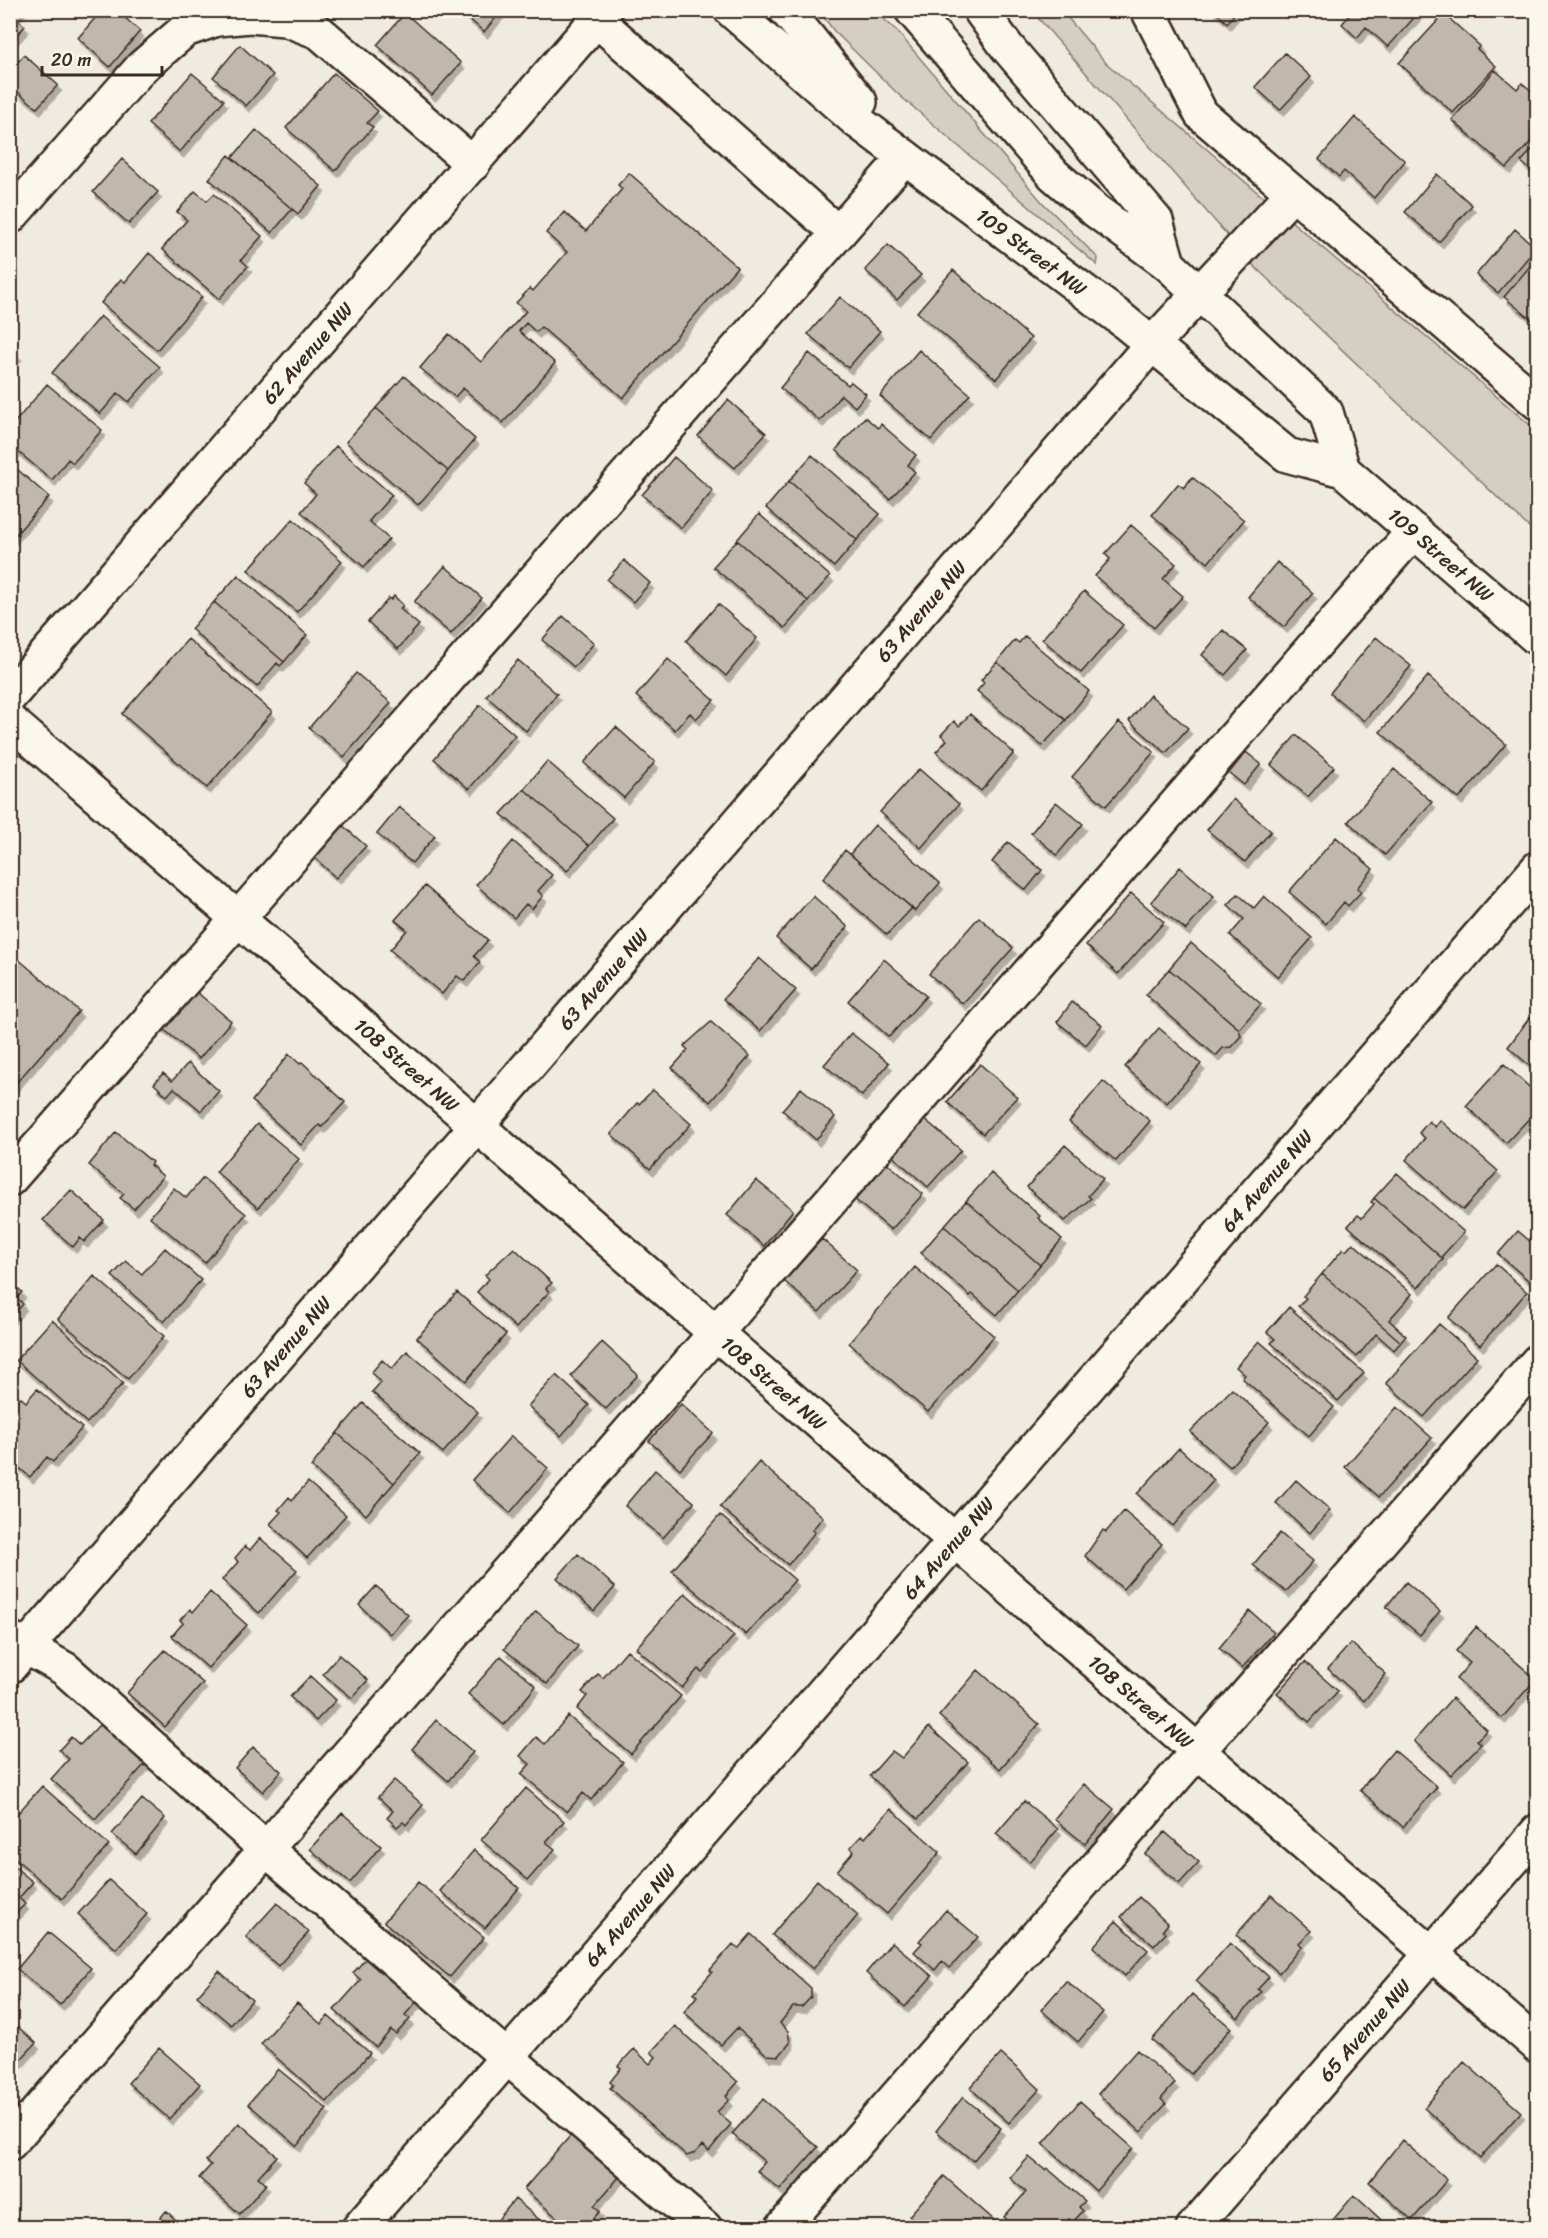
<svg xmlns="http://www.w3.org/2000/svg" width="1548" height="2238" font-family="Sriracha,sans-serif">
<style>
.green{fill:#d5cec3;stroke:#887c70;stroke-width:1.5}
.building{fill:#c0b8ad;stroke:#3b2a1e;stroke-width:1.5;filter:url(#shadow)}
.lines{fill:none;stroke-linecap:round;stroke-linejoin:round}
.minor-casing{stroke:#3b2a1e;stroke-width:38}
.major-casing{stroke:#3b2a1e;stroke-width:38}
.minor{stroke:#fbf7ec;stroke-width:33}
.major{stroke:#fbf7ec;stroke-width:33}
.labels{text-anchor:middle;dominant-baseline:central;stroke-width:4.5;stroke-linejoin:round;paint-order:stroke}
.street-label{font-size:20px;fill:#3b2a1e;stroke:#fbf7ec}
</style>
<defs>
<filter id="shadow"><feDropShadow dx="3.5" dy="6" stdDeviation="0" flood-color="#0004"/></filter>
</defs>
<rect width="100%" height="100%" fill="#f0ebe0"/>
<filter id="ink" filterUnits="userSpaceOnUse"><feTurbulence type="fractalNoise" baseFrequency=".0167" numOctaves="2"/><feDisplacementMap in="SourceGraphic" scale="12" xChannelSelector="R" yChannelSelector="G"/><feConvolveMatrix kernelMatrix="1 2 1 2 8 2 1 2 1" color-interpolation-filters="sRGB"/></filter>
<g filter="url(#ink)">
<!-- green -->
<path class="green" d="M819,11H875L896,30L1042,202L1098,258L1097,265L899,95L834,31Z
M1032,11H1062L1106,63L1537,431V535L1255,267Z"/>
<!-- building -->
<path class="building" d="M10,10H21L15,17L25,26L10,43Z
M102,10H116L140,31L110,67L78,38Z
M459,10H502L484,32Z
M1213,10H1238L1227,23Z
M1348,10H1421L1388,47L1366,27L1357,38L1342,24L1351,13Z
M405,13L461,63L432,95L377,45Z
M1444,14L1480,46L1477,49L1496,66L1453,113L1399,63Z
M240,45L273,75L246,106L213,77Z
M1285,53L1311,77L1280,110L1255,87Z
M24,55L58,85L37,108L10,85V71Z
M1495,70L1517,89L1522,83L1538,96V134L1507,168L1452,120Z
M192,73L224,100L180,152L148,124Z
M334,73L378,111L367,123L373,127L335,171L286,128Z
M1355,117L1405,161L1374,198L1344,171L1339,177L1319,159Z
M256,130L321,186L298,214L232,158Z
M1538,143V176L1521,162Z
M229,155L292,209L272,233L209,179Z
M122,159L158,192L129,224L93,192Z
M629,173L737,267L623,398L541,327L536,332L526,323L519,331L555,363L503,423L463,388L455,397L420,368L449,334L481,362L526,311L516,303L530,288L533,291L567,252L546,233L564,212L586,231L622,189L618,185Z
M1437,174L1472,205L1439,242L1405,212Z
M195,191L207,201L214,194L262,236L241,260L248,266L219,299L162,249L187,220L177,212Z
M1515,229L1536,248L1498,293L1476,275Z
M888,245L921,275L897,300L865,270Z
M149,253L202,297L157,350L101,303L121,279L125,282Z
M1536,259L1538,261V325L1504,297Z
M953,270L1031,338L996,379L917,312Z
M840,297L880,331L848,368L808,334Z
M100,316L160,367L129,402L118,393L100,414L52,373Z
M10,348L18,354L10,363Z
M919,350L970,394L931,440L880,396Z
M809,353L848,385L851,382L866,394L855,407L841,395L820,421L780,388Z
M404,376L475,439L448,471L376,408Z
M47,384L102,430L73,463L68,459L52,480L10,445V417L16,421Z
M728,400L766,433L735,468L698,436Z
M376,408L448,471L418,505L346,442Z
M865,417L878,428L881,424L916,455L908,465L915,472L890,499L836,450Z
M336,446L392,495L369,521L389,539L364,567L301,512L316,494L304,483Z
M812,455L880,514L857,540L789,481Z
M674,457L713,491L681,528L642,495Z
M10,463L49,497L10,541Z
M1192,477L1244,520L1208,563L1152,515L1178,484L1184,488Z
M789,481L857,540L834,567L766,508Z
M759,514L830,576L808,601L737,540Z
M293,519L342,561L297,612L248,570Z
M1131,525L1176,564L1163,579L1183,596L1154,628L1095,576L1110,559L1105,554Z
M737,540L808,601L785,628L713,567Z
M624,560L650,583L633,602L607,580Z
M1277,562L1313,593L1284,627L1248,597Z
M445,566L482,598L451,634L414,602Z
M238,575L307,635L284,662L214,602Z
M1084,591L1123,625L1081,673L1042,639Z
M394,596L403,605L400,609L419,625L398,649L368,622L389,598L391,600Z
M214,602L284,662L280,666L277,663L257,687L191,629Z
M718,604L757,638L726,676L686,641Z
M563,616L594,643L574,667L542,640Z
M1223,630L1247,650L1225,675L1202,655Z
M1025,636L1089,691L1066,720L997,662L1015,640L1019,643Z
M1376,637L1411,666L1364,721L1330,693Z
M188,639L272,712L207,788L122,714Z
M668,659L714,700L696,719L690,713L675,730L636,696Z
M518,660L557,694L526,731L486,696Z
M997,662L1066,720L1042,746L977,691L984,683L981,680Z
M356,673L391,703L344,757L309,728Z
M1428,676L1506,744L1459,799L1380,732Z
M1150,695L1188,728L1166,753L1129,721Z
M480,705L515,735L469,789L434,759Z
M970,714L1014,753L981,791L936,752L947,740L941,735L954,721L959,726Z
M1119,722L1154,752L1106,806L1072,777Z
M616,727L655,762L624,798L584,763Z
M1296,735L1334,767L1308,797L1271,765Z
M1246,752L1261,764L1244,785L1229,773Z
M547,761L613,818L589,846L524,789Z
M919,769L959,804L921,848L880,812Z
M1394,769L1432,802L1385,855L1348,822Z
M524,789L589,846L567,871L501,814Z
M1233,799L1271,831L1245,862L1207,830Z
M1056,802L1083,824L1057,855L1031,833Z
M399,807L435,836L412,863L377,834Z
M341,824L366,846L336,878L312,855Z
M875,825L940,883L915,911L850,854Z
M1336,837L1373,869L1357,888L1361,892L1348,906L1344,902L1326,924L1289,892Z
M513,841L552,875L538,891L543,896L532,909L526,904L514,918L476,885Z
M1008,842L1042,870L1026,890L992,862Z
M845,850L912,908L887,935L823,879Z
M1180,867L1214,896L1186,930L1151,902Z
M425,886L488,940L474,956L480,962L464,981L457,976L442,994L390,950L407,930L395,920Z
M1131,893L1164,922L1118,974L1086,945Z
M1238,894L1254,908L1264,896L1312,938L1278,977L1230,935L1244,919L1228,905Z
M813,896L848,927L811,969L776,938Z
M979,917L1013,948L963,1004L929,974Z
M1191,943L1261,1004L1239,1029L1169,969Z
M10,952L79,1011L10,1090Z
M759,958L796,990L760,1031L723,999Z
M884,959L926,996L889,1037L848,1001Z
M1169,969L1239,1029L1241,1036L1231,1047L1223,1048L1216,1056L1146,995Z
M193,989L231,1021L199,1059L161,1027Z
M1072,1002L1102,1025L1086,1045L1057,1022Z
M1538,1009V1024L1530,1017Z
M1530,1017L1538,1024V1073L1508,1047Z
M711,1022L750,1056L710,1102L672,1068L688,1050L684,1046Z
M1159,1028L1201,1064L1167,1103L1125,1067Z
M851,1033L889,1063L862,1096L824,1065Z
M289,1054L300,1064L302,1062L345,1102L322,1127L319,1125L301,1145L252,1101Z
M188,1063L219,1091L201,1111L174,1088L167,1096L154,1084L163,1073L172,1081Z
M980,1064L1017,1097L983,1134L947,1102Z
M1504,1064L1538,1095V1109L1506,1143L1466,1106Z
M1103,1081L1150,1121L1116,1161L1069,1122Z
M801,1088L835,1117L816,1140L782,1110Z
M653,1090L691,1124L650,1169L611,1134L637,1103L639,1104Z
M922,1117L961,1150L928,1187L890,1154Z
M1440,1120L1498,1171L1463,1210L1406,1160L1425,1138L1419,1133L1429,1121L1435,1127Z
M257,1124L299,1159L258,1208L216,1172Z
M116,1132L152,1162L150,1165L163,1176L134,1209L120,1198L124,1194L89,1165Z
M1065,1145L1103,1179L1088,1196L1091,1198L1065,1221L1027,1187Z
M885,1161L923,1194L891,1230L853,1198Z
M991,1173L1040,1216L1038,1218L1062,1239L1040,1265L966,1201Z
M1397,1173L1464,1232L1443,1255V1259L1374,1198Z
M203,1178L246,1214L205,1263L150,1217L174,1188L186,1198Z
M756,1180L793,1210L764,1246L727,1215Z
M71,1190L104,1220L84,1242L80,1238L73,1247L43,1220Z
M1374,1198L1443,1259L1418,1288L1348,1226L1358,1215L1362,1218L1374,1204L1371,1202Z
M966,1201L1040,1265L1018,1290L944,1226Z
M944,1226L1018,1290L997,1315L972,1294L970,1296L921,1253Z
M1518,1231L1538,1248L1536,1287L1498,1254Z
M822,1239L857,1270L819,1312L784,1281Z
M1353,1243L1412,1294L1389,1320L1406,1336L1401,1342L1322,1274L1343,1249L1346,1251Z
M165,1248L201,1280L164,1322L112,1276L126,1261L142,1274Z
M514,1248L552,1283L546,1288L549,1292L516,1328L477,1292L489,1279L485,1275Z
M1496,1264L1527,1292L1480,1345L1448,1318Z
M915,1267L994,1336L928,1412L849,1343Z
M1322,1274L1401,1342L1394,1350L1376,1334L1357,1357L1298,1306L1306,1298L1303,1296Z
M94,1276L164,1336L128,1379L58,1319Z
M11,1282L22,1292L17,1298L23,1304L10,1319Z
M457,1292L506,1334L466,1381L417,1338Z
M1289,1307L1364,1373L1338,1401L1271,1343L1275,1339L1267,1332Z
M52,1320L123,1383L87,1423L16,1360Z
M1439,1324L1477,1357L1424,1417L1386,1383Z
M1259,1341L1334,1407L1309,1436L1242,1378L1245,1375L1236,1367Z
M602,1342L638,1375L606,1409L571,1376Z
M407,1351L478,1412L443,1453L372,1392L381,1382L371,1373L382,1360L392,1369Z
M556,1375L589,1405L561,1436L528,1406Z
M37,1389L82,1428L53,1462L47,1457L30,1477L10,1460L13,1417L10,1408L20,1397L26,1402Z
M1232,1389L1269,1422L1230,1467L1190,1432Z
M363,1403L420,1453L394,1483L337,1433Z
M681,1404L713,1433L680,1469L649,1441Z
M1397,1407L1432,1438L1379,1497L1345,1467Z
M337,1433L394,1483L366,1515L311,1467Z
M511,1436L548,1468L510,1513L472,1480Z
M1179,1448L1214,1480L1173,1526L1137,1494Z
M759,1462L823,1517L812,1530L815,1532L788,1565L720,1507Z
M655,1470L694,1502L663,1538L625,1506Z
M1296,1480L1330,1510L1310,1533L1276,1503Z
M308,1482L346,1515L307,1558L270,1524L281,1512L278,1510L289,1497L292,1500Z
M1124,1511L1162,1544L1123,1589L1085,1556L1103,1530L1106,1532Z
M720,1515L795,1580L746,1635L672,1571Z
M1280,1533L1313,1561L1286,1592L1253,1565Z
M260,1538L297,1570L259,1613L222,1580L238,1562L235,1558L245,1546L250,1550Z
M578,1554L615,1587L594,1611L557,1578Z
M1406,1582L1440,1611L1420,1635L1386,1607Z
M376,1586L408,1615L390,1634L359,1605Z
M210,1592L247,1625L208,1668L172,1636L183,1623L180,1620L190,1609L193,1612Z
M685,1593L734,1636L702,1672L698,1669L682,1688L636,1648Z
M536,1611L578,1646L547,1684L504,1649Z
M1250,1611L1274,1632L1242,1668L1219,1648Z
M1476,1627L1536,1679L1502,1718L1456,1679L1470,1663L1456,1651Z
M1351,1643L1386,1674L1364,1701L1328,1669Z
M165,1650L203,1683L165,1727L127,1693Z
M627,1650L681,1696L631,1754L577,1709L587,1696L582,1692L598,1674L603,1678Z
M339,1655L368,1680L352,1698L323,1674Z
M501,1656L536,1686L504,1725L468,1694Z
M1305,1662L1338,1691L1309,1722L1277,1693Z
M978,1670L1039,1724L1000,1769L939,1716Z
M310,1676L336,1700L316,1721L290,1697Z
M1452,1698L1487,1730L1477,1740L1481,1744L1451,1775L1414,1741Z
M568,1716L623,1762L591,1800L583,1793L567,1812L521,1774L530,1764L520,1756L536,1737L545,1744Z
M436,1720L473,1752L448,1781L412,1749Z
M101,1723L145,1764L95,1819L51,1779L69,1759L59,1750L71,1737L80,1745Z
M929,1727L968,1762L918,1819L870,1776L892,1751L902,1758Z
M253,1747L281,1771L263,1792L235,1768Z
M1394,1750L1437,1787L1403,1827L1360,1790Z
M394,1780L423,1805L406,1825L403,1822L397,1827L387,1818L393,1811L378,1797Z
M1084,1784L1114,1809L1085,1844L1054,1819Z
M42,1786L109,1845L62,1899L10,1854V1822Z
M526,1788L564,1821L546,1842L555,1849L528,1880L481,1840Z
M142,1799L165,1818L136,1854L112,1834Z
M1024,1801L1058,1829L1030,1862L996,1834Z
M891,1809L940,1852L887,1914L837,1871L854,1851L850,1848L862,1835L865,1838Z
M342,1813L381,1846L350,1883L310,1849Z
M1165,1832L1199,1862L1179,1884L1145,1854Z
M474,1850L519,1888L485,1928L440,1891Z
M10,1863L33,1882L19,1898L25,1904L10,1920Z
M109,1880L147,1914L116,1949L78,1914Z
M817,1880L858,1915L813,1969L772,1935Z
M418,1882L484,1937L450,1977L384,1922Z
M1271,1895L1311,1931L1299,1943L1302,1946L1279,1973L1236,1935Z
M1139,1897L1168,1924L1163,1930L1166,1933L1154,1946L1121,1917Z
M277,1903L309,1932L278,1966L246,1937Z
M946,1910L978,1937L950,1968L942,1961L935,1970L914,1952L922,1943L919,1941Z
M1116,1921L1148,1950L1125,1976L1093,1947Z
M48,1932L91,1968L60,2005L17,1969Z
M751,1934L811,1988V1997L802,2007H793L780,2023L788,2031L790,2043L779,2056L767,2055L737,2028L721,2045L684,2012L697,1996L694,1993L712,1972L710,1970L733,1944L738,1949Z
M892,1942L932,1976L905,2007L866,1973Z
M1230,1943L1269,1977L1258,1989L1261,1992L1238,2018L1196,1981Z
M368,1956L418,2000L405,2015L410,2019L396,2034L391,2030L376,2047L334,2010L361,1980L353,1973Z
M219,1971L252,2000L231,2025L197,1996Z
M1066,1981L1103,2012L1078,2042L1041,2010Z
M1192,1994L1231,2028L1191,2074L1152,2040Z
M297,2003L321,2024L328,2016L370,2053L327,2102L261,2044Z
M10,2020L36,2043L10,2071Z
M675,2026L738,2082L726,2096L729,2100L717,2112L731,2124L709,2151L703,2145L695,2153L687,2156L610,2088L613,2085L610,2082L621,2068L618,2066L634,2049L650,2064L656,2057L651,2052Z
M159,2048L200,2084L169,2119L128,2083Z
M1137,2050L1175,2083L1161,2099L1166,2104L1141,2132L1098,2094Z
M1001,2054L1040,2089L1009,2123L970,2088Z
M1464,2062L1521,2112L1480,2158L1424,2108Z
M278,2069L327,2109L297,2146L248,2104Z
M963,2097L1001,2128L973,2161L936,2131Z
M763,2099L818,2147L780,2190L757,2171L765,2162L732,2134Z
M1080,2101L1133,2148L1096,2191L1043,2144Z
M239,2123L277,2156L258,2177L266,2184L240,2214L199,2178L211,2165L206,2161Z
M571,2135L620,2176L594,2206L600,2211L587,2226L581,2221L575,2228H569L524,2189Z
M1402,2140L1447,2180L1412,2220L1369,2182Z
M1029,2157L1045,2170L1047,2168L1085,2201L1079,2207L1083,2211L1072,2223L1069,2219L1062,2228H1016L1004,2217L1026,2192L1010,2178Z
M944,2176L1003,2228H923L909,2216Z
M1354,2195L1390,2228H1326Z
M515,2199L549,2228H491Z
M166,2211L185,2228H152Z"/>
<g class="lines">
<defs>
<g id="minor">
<path d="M1148,10L1201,114L1538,403"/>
<path d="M597,20L838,233"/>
<path d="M10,217L142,67L185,30L217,19L250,16L285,19L319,32L473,164"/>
<path id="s1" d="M10,696L605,10"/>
<path id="s2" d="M10,721L1538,2046"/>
<path d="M10,1179L905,157"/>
<path d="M10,1638L65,1669L267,1850L705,2228"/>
<path id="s3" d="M10,1666L1152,344L1293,193"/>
<path d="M10,2143L1414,531"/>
<path id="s4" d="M359,2228L1538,868"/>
<path d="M782,2228L1538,1361"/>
<path id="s5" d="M1193,2228L1538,1831"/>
</g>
<g id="major">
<path id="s6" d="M731,10L857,121L1120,318L1287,455L1343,470L1538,639"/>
<path d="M786,10L860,102"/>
<path d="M912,10L1054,175L1096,211L1168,264L1326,412L1343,470"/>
<path d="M980,10L1007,47L1156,221L1168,264"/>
</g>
</defs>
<!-- minor casing -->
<use href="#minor" class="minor-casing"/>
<!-- major casing -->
<use href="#major" class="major-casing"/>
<!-- minor -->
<use href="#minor" class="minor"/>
<!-- major -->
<use href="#major" class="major"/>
</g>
</g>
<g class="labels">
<!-- street labels -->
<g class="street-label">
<text stroke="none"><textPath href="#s6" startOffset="386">109 Street NW</textPath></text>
<text stroke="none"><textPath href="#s1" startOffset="454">62 Avenue NW</textPath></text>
<text stroke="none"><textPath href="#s6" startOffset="900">109 Street NW</textPath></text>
<text stroke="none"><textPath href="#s3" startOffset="1394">63 Avenue NW</textPath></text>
<text stroke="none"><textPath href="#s3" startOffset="908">63 Avenue NW</textPath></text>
<text stroke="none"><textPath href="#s2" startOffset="525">108 Street NW</textPath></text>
<text stroke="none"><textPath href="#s4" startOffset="1386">64 Avenue NW</textPath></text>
<text stroke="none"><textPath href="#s3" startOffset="422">63 Avenue NW</textPath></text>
<text stroke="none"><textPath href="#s2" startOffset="1011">108 Street NW</textPath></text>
<text stroke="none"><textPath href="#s4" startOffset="900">64 Avenue NW</textPath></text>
<text stroke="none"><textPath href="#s2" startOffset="1497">108 Street NW</textPath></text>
<text stroke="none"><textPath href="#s4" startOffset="414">64 Avenue NW</textPath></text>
<text stroke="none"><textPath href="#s5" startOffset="262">65 Avenue NW</textPath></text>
</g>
</g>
<!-- margin -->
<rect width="1548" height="2238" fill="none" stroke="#fbf7ec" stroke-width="36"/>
<rect x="18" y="18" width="1512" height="2202" fill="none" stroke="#3b2a1e" stroke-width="2" filter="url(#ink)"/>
<!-- scale -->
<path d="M42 66v9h120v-9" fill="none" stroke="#3b2a1e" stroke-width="3"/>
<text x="51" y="66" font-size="18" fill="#3b2a1e" stroke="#fbf7ec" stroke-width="4.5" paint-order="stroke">20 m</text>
</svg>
